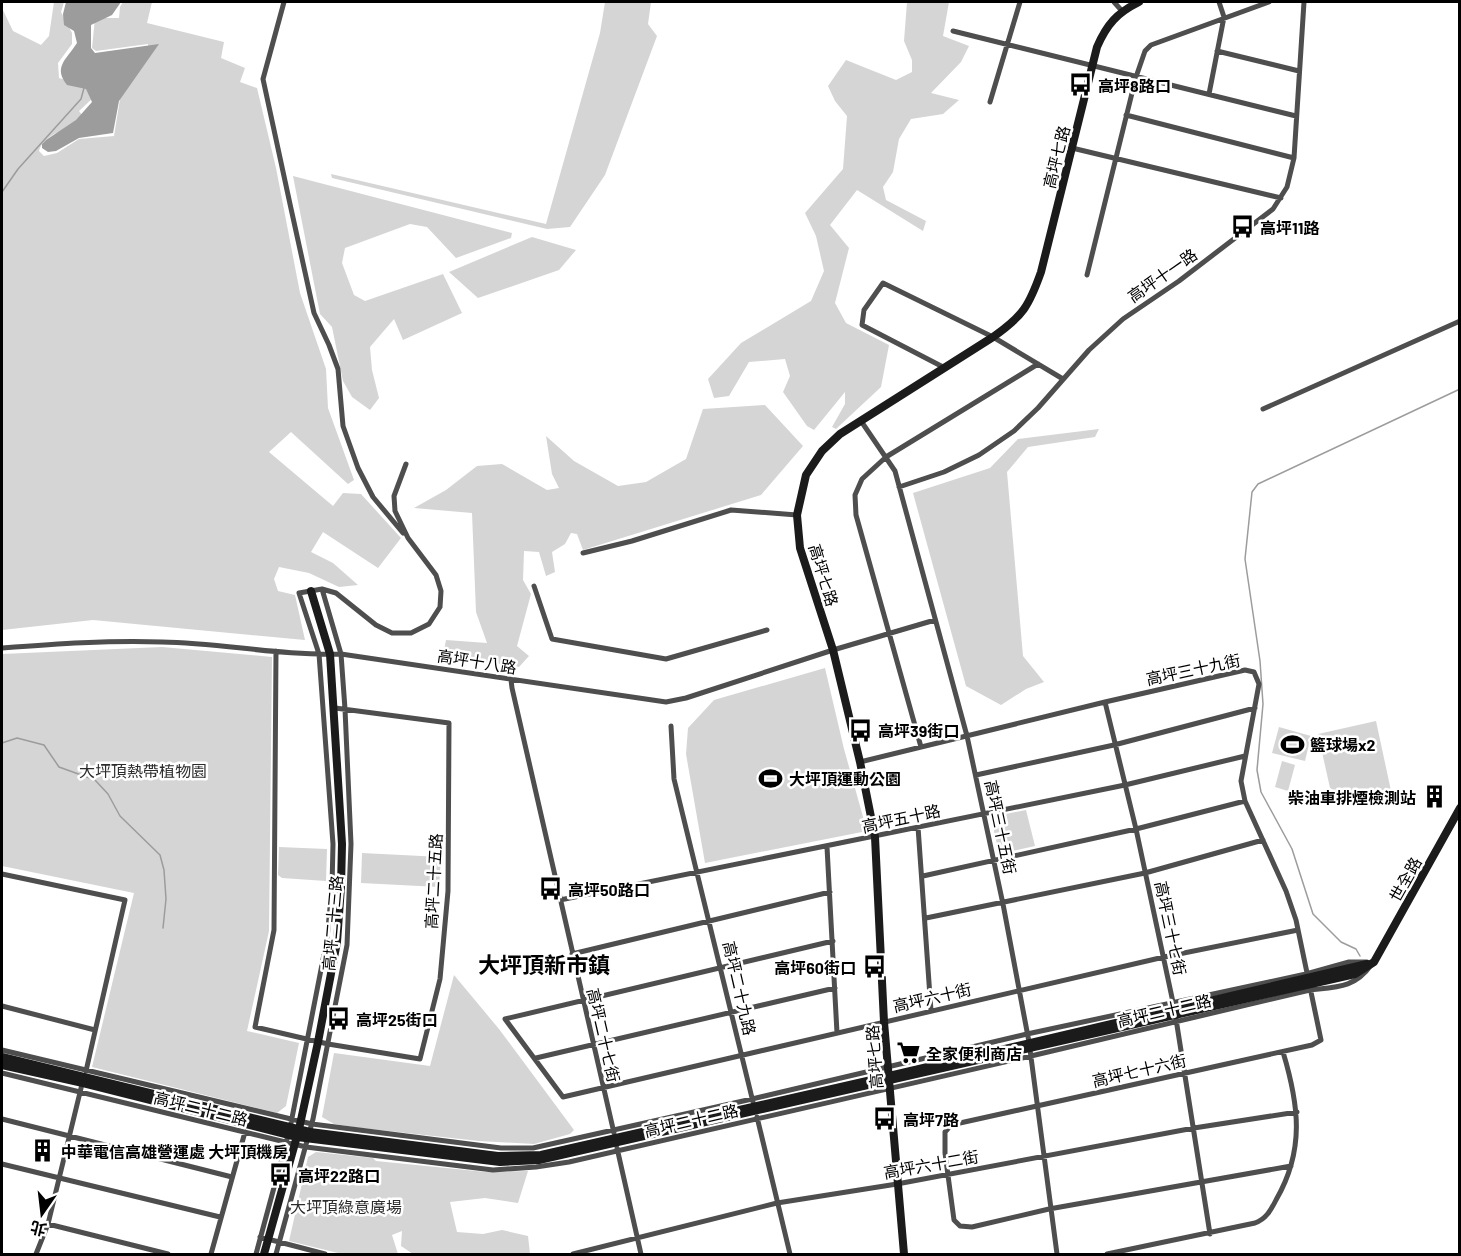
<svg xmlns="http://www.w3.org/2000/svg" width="1461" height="1256" font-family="Barlow,'Noto Sans TC',sans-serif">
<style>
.green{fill:#d5d5d5}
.water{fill:#9c9c9c}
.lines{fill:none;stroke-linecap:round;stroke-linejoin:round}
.stream{stroke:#9c9c9c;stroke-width:1.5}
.street{stroke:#4e4e4e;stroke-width:5}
.secondary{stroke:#1b1b1b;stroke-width:8}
.labels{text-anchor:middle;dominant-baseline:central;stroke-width:5;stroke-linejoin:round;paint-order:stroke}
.poi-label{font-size:16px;font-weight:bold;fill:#000;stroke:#fff;text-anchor:start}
.street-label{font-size:16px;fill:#000;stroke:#fff}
.park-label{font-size:16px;fill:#2c2c2c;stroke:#fff}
.district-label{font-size:22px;font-weight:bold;fill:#000;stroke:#fff}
</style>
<rect width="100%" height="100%" fill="#fff"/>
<!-- green -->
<path class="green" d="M54,2H64L61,12L72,33V44L58,63L59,78L89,87L94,97L79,111L86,120C72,127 43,134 39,151L44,156L57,153L79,139L114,136L121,93L148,55V44L96,51L92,48L95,18H119L120,7L123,2H152L147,23L224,42L221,58L245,68L240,82L257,88L276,168L300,293L326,369L328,408L354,480L348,484L291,432L269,452L333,506L343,493L361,494L401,538L378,568L323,532L311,552L333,563L358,585L339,587L309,573L279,567L274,579L278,591L295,595L305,640L93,620L2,630V8L13,31L41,45L49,36Z
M605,2H651L648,24L657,36L605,175L570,227L547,229L332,178L331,174L546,224L600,33Z
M907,2H949L943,36L969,46L961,62L931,93L959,100L943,114L911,119L899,139L893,172L883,187L886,200L926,221L923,231L857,190L830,225L849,248L835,303L846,323L889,345L881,387L836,429L832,427L845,404V392L814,430L807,426L783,392L790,376L785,359L749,362L729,396L714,398L708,379L741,343L811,301L824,271L816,236L805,213L843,169L847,116L835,101L828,86L846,60L896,80L912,72V60L904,41Z
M293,176L512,233L511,238L456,258L427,227L410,224L345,248L342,263L354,295L365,301L443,274L462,313L403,340L394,319L370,347L372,370L379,398L370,410L352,397L343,381L332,327L320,314Z
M532,237L576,250L559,270L478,298L449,272Z
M765,405L803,446L761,495L583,550L577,534L571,533L565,544L552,552L555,572L546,576L539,552L524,551L523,580L531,594L517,646L529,656L519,667L443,655L446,640L487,643L476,612L472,513L414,508L446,490L477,466L502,464L547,490L559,488L552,474L546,436L574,461L618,486L646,482L686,459L703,409Z
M1099,429L1095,437L1028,447L1007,472L1023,656L1044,682L1026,689L1001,705L966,686L913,493L990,468L1018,439Z
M162,647L272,657L269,931L247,1031L299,1043L286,1106L277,1113L92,1067L134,893L2,866V654Z
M825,668L844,749L867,831L705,863L686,754L688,728L714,700Z
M1376,721L1393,800L1360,807L1330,788L1318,734Z
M1279,727L1311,736L1305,761L1272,753Z
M1282,761L1295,765L1288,791L1275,787Z
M1026,810L1035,846L999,854L991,817Z
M279,847L327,849L326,881L282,878L278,875Z
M362,853L441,857L439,887L361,883Z
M454,975L499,1029L574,1130L570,1134L534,1144L479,1141L361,1128L334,1124L322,1117L334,1053L430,1066Z
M316,1152L373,1158L376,1161L486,1172L528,1171L518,1203L485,1198L450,1202L457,1232L483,1234L502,1230L528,1236L530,1254H413L401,1246L402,1231L392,1235L398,1254H342L289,1241L308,1157Z"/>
<!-- water -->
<path class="water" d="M66,2H121L112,15L91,25V48L95,53L159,44L119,101L113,133L79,138L56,151L48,152L42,148V144L46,140L76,120L92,102L86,89L67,85C53,67 66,60 77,43L74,31L64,25L63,14Z"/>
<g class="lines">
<!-- stream -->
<path class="stream" d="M2,192L18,169L81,99L84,88
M2,743L17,738L44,745L59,767L95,780L108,794L120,816L160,855L164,870L166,899L163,928
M1360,956L1356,949L1341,942L1313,914L1292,849L1261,792L1257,770L1263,704L1260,661L1245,559L1252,492L1258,484L1460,389"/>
<!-- street -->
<path class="street" d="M284,2L263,79L290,204L314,313L329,345L338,369L343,426L358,468L373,497L403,533
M1114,2L1122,11
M953,31L1296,116
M1217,51L1299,71
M1209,94L1224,17L1219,2
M990,102L1020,2
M1126,115L1294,158
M1072,148L1281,198
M1087,275L1136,77L1145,51L1151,45L1269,2
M945,368L862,325L864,310L883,283L993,337L1063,379
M1263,409L1460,321
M861,421L895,471L967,736L1003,904L1029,1042L1057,1254
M899,487L944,472L979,455L1014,431L1038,408L1089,350L1123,319L1179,281L1273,209L1287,187L1294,158L1304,2
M583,553L632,541L731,510L797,515
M534,586L552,639L666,659L767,630
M2,648C55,644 109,640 162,642C222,643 281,656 341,654L666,702L686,698L833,650L935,620
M276,651L274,930L255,1027L328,1044L420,1059L440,979L448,891L449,723L335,708
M511,680L512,688L614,1133
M1105,702L1136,829L1174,1007
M671,726L674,779L753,1102
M921,747L856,515L855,495L862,479L886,457L1038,364
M860,762L1105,702L1245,670L1254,672L1259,684L1241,781L1245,801L1286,891L1296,920L1321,1040L1312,1045L951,1125L945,1132V1153L954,1220L960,1226L972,1227L1049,1209L1291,1166
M976,775L1114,745L1255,708
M918,827L931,1011
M827,847L837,1033
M2,874L125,900L86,1071
M923,876L1136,829L1245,801
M560,900L1125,785L1245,756
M926,918L1145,873L1263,840
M833,941L505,1019L563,1097L1164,957L1298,930
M572,954L830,892
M2,1006L95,1030
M1176,1019L1210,1234
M2,1050L312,1124L501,1148H533L752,1099L1027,1034L1306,974L1349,962H1367
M536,1058L835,988
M2,1073L306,1147L493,1170L536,1167L569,1162L1031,1056L1310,990C1336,987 1355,988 1371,965
M757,1117L790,1254
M2,1119L232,1177
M291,1123L327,939L332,887L333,844L319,654L299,593L322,589L336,593L376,625L392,633H411L429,624L440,607L441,591L436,575L408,538L395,511L394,496L406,464
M617,1148L641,1254
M2,1164L220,1217
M48,1224L168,1254
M260,1237L325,1254
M36,1254L48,1224L83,1080
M211,1254L245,1132
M256,1254L289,1132
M276,1254L313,1119L347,945L351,844L345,709L341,654L322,589
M573,1254L777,1203L897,1184L1194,1128L1297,1112
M1107,1254L1255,1223C1266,1219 1271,1210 1276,1200C1305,1150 1299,1105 1283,1052"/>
<!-- secondary -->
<path class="secondary" d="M2,1057L310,1132L498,1156L541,1155L889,1076L1367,964
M2,1065L83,1083L297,1137L500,1162L539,1160L1355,974L1374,962L1460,808
M264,1254L299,1129L318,1042L337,942L341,887L342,844L330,654L311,591
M904,1254L884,1022L875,837L860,762L833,650L800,548L797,515L806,475L822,451L840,434L993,337C1023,316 1029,306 1041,272L1097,47C1107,24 1117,13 1139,2"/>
</g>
<!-- icons -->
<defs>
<symbol id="bus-bare" viewBox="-9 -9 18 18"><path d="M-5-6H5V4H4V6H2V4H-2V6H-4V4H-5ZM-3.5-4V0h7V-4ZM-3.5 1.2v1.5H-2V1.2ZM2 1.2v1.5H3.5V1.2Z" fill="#000" stroke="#fff" stroke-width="2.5" paint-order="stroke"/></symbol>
<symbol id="stadium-bare" viewBox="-9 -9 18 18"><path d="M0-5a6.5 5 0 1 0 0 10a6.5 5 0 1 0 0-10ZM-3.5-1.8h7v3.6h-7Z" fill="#000" stroke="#fff" stroke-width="2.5" paint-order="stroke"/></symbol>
<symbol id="building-bare" viewBox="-9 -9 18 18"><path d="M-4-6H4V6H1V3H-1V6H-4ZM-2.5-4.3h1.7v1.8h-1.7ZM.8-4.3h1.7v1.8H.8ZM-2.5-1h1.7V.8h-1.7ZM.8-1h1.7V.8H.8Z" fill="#000" stroke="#fff" stroke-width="2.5" paint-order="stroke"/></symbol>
<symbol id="supermarket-bare" viewBox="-9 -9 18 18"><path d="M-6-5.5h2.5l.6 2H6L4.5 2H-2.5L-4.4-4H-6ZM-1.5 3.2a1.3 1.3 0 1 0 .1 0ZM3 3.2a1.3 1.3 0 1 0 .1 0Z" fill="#000" stroke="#fff" stroke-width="2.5" paint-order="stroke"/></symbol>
</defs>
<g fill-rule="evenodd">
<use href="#bus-bare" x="1064" y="68" width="33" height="33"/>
<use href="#bus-bare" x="1226" y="210" width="33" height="33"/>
<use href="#bus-bare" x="844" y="714" width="33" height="33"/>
<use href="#stadium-bare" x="1276" y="728" width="33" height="33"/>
<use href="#stadium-bare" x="754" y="762" width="33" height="33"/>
<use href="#building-bare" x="1418" y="780" width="33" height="33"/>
<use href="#bus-bare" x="534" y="872" width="33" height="33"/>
<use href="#bus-bare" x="858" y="950" width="33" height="33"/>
<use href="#bus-bare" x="322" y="1002" width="33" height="33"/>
<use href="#supermarket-bare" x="892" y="1036" width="33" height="33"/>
<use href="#bus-bare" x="868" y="1102" width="33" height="33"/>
<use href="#building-bare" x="26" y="1134" width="33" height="33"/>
<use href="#bus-bare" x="264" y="1158" width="33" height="33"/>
</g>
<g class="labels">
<!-- poi labels -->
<g class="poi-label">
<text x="1098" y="85">高坪8路口</text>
<text x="1260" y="227">高坪11路</text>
<text x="878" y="730">高坪39街口</text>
<text x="1310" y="744">籃球場x2</text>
<text x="789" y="778">大坪頂運動公園</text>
<text x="1416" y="797" text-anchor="end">柴油車排煙檢測站</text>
<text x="568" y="889">高坪50路口</text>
<text x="856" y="967" text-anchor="end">高坪60街口</text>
<text x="356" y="1019">高坪25街口</text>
<text x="926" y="1053">全家便利商店</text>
<text x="903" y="1119">高坪7路</text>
<text x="61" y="1151">中華電信高雄營運處 大坪頂機房</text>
<text x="298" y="1175">高坪22路口</text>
</g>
<!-- street labels -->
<g class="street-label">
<text transform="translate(1056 157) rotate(-76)">高坪七路</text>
<text transform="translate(1162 275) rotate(-35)">高坪十一路</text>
<text transform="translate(824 575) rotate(73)">高坪七路</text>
<text transform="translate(477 661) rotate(9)">高坪十八路</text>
<text transform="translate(1193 669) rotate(-12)">高坪三十九街</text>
<text transform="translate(901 818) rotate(-12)">高坪五十路</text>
<text transform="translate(1001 827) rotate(78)">高坪三十五街</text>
<text transform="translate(1405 879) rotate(-61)">世全路</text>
<text transform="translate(433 881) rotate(-87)">高坪二十五路</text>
<text transform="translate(332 923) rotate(-85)">高坪二十三路</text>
<text transform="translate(1171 928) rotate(78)">高坪三十七街</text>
<text transform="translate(740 988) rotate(77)">高坪二十九路</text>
<text transform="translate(932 997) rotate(-13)">高坪六十街</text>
<text transform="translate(1164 1010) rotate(-13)">高坪二十二路</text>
<text transform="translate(604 1035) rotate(77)">高坪二十七街</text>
<text transform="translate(874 1057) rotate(-94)">高坪七路</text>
<text transform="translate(1139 1070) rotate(-13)">高坪七十六街</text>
<text transform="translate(201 1108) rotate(14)">高坪二十二路</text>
<text transform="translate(691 1120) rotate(-13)">高坪二十二路</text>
<text transform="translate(931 1164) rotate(-10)">高坪六十二街</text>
</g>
<!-- park labels -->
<g class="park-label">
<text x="143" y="770">大坪頂熱帶植物園</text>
<text x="346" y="1206">大坪頂綠意廣場</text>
</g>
<!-- district labels -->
<g class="district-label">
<text x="544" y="964">大坪頂新市鎮</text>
</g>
</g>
<!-- border -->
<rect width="1461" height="1256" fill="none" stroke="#000000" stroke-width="6"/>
<!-- north arrow -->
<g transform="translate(42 1214) rotate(194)" stroke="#ffffff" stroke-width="4.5" paint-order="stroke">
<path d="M0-4.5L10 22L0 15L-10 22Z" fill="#000000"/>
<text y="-9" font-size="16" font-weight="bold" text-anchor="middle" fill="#000000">北</text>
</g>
</svg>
